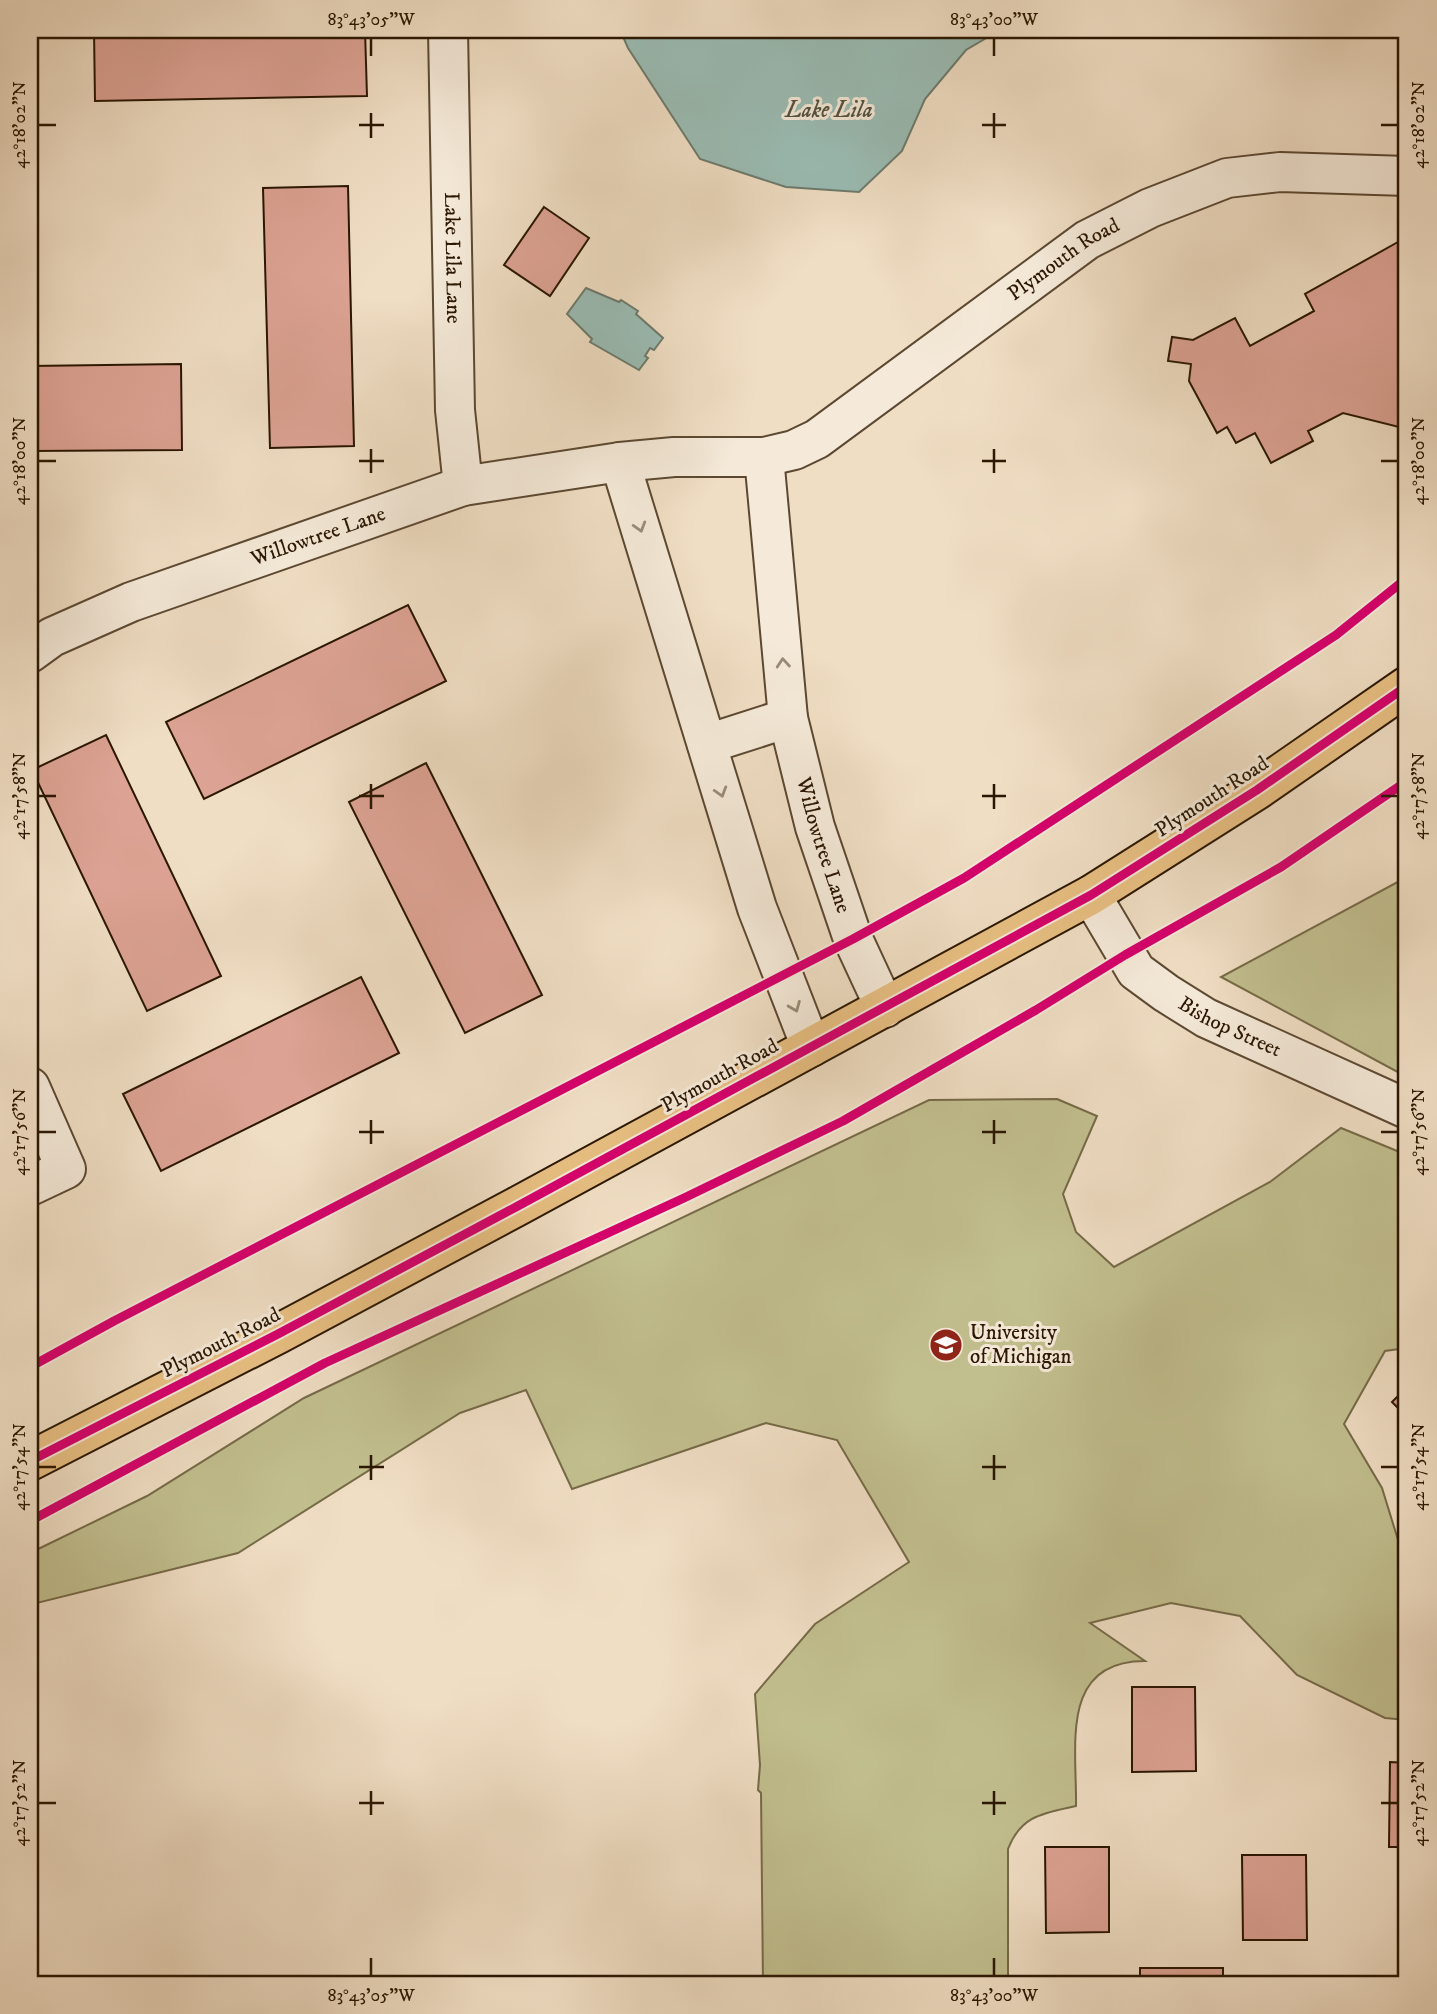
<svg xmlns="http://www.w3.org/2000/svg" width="1437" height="2014" font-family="'IM FELL DW Pica',serif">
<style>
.green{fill:#c2bf8f;stroke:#766a48;stroke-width:2}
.water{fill:#9abcb4;stroke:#6d7a6d;stroke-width:2}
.building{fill:#dca293;stroke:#2a1602;stroke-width:2}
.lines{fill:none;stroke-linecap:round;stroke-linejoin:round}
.minor-casing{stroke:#5c4832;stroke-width:42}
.major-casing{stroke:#2a1602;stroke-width:42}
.minor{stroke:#f5ead9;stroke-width:38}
.major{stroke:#e8bf82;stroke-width:38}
.cycleway-casing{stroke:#f5ead9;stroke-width:13}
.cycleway{stroke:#d6006c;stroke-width:9}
.oneway{stroke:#9a8b78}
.ticks{fill:none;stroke:#2a1602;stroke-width:2.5}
.labels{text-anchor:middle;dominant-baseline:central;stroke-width:6;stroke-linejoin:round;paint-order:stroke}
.street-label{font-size:21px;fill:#2a1602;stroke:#f5ead9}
.poi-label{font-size:21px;fill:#2a1602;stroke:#f5ead9;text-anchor:start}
.water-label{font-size:23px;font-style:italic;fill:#515040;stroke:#f5ead9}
.neatline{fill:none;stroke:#2a1602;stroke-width:2.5}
.ticks-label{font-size:18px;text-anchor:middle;fill:#2a1602}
</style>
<rect width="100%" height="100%" fill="#f0dec4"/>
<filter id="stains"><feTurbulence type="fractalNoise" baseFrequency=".00286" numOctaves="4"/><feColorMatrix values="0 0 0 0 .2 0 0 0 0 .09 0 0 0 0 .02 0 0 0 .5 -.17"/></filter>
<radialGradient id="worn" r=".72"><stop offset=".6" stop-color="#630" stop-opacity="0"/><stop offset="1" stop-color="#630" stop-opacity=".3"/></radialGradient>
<!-- green -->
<path class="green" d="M1407,877V1077L1221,977Z
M1057,1099L1097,1116L1063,1194L1076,1232L1114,1267L1270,1182L1341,1128L1407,1155V1348L1385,1351L1344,1424L1382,1488L1407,1569V1720L1385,1718L1297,1675L1240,1616L1171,1603L1090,1623L1145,1661C1059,1661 1077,1746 1076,1806C1044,1813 1021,1815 1008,1849V1984H763L761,1793L758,1790L760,1765L755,1694L815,1624L909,1562L837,1440L766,1423L572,1489L526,1390L460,1413L238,1553L37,1603L30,1595V1553L147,1496L304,1398L929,1100Z"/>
<!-- water -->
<path class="water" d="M620,30H1000L966,50L925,99L902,151L859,192L786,187L700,159L628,48Z
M586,288L619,302L621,300L638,311L636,314L663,338L654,350L650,348L645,356L648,358L639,370L590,342L592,339L567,314Z"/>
<!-- building -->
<path class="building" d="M94,30H365L367,96L95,101Z
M348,186L354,446L270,448L263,188Z
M544,207L589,238L550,296L504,265Z
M1398,242L1407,244V429L1343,413L1308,431L1313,441L1271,463L1255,433L1236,443L1227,427L1217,433L1189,381L1191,364L1168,361L1172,337L1193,340L1235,318L1250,346L1314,311L1305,294Z
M181,364L182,450L30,451V366Z
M408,605L446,681L204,799L166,722Z
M106,735L221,976L147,1011L32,770Z
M426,763L542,995L465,1033L349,802Z
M361,977L399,1053L161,1171L123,1094Z
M1407,1387V1417L1392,1402Z
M1132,1687H1195L1196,1771L1132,1772Z
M1390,1762L1407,1763V1847H1389Z
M1045,1847H1109V1932L1046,1933Z
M1242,1855H1306L1307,1940H1243Z
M1140,1968H1223V1984H1140Z"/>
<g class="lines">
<defs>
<g id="minor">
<path id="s1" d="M448,30L455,410L463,486"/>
<path id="s2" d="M764,457L788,718L815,827L853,939L885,1008"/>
<path d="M620,462L757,908L811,1047"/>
<path id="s3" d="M30,653L52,637L131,602L463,486L620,462L674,457H764L794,450L817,439L1087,240L1150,208L1227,178L1280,172L1407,176"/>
<path d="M707,744L788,718"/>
<path id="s4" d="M1091,895L1136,971L1166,993L1206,1018L1407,1109"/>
<path d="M30,1087L66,1169L30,1186"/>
</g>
<path id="major" d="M30,1461L278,1334L516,1207L1091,895L1257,790L1407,686"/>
</defs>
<!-- minor casing -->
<use href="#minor" class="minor-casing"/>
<!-- major casing -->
<use href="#major" class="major-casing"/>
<!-- minor -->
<use href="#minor" class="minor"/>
<!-- major -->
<use href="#major" class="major"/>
<defs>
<path id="cycleway" d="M30,1367L114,1321L853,939L964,878L1336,635L1407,578
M30,1461L278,1334L516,1207L1091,895L1257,790L1407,686
M30,1521L325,1363L684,1198L843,1121L1036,1010L1125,955L1281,867L1407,781"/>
</defs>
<!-- cycleway casing -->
<use href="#cycleway" class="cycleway-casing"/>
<!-- cycleway -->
<use href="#cycleway" class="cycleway"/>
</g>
<!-- one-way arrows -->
<defs><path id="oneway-chevron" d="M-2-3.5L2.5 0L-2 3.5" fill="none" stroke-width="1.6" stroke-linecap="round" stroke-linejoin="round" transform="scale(1.75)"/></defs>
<g class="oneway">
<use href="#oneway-chevron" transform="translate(640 527) rotate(73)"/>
<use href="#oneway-chevron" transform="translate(783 663) rotate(-95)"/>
<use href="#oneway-chevron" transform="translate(721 792) rotate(73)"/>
<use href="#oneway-chevron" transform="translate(795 1007) rotate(68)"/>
</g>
<!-- ticks -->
<path class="ticks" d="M371,38V56M994,38V56M371,113V138M994,113V138M38,125H56M359,125H384M982,125H1006M1381,125H1398M371,449V473M994,449V473M38,461H56M359,461H384M982,461H1006M1381,461H1398M371,784V809M994,784V809M38,796H56M359,796H384M982,796H1006M1381,796H1398M371,1120V1144M994,1120V1144M38,1132H56M359,1132H384M982,1132H1006M1381,1132H1398M371,1455V1480M994,1455V1480M38,1467H56M359,1467H384M982,1467H1006M1381,1467H1398M371,1791V1815M994,1791V1815M38,1803H56M359,1803H384M982,1803H1006M1381,1803H1398M371,1958V1976M994,1958V1976"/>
<!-- icons -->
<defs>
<symbol id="university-disc" viewBox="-11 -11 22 22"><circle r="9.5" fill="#8f2418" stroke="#f5ead9"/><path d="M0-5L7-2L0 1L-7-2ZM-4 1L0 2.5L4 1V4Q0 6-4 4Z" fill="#fff"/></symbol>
</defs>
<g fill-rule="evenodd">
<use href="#university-disc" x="927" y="1326" width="38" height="38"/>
</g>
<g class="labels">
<!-- street labels -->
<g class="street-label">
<text stroke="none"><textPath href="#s1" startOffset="228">Lake Lila Lane</textPath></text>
<text stroke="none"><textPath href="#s3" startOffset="1130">Plymouth Road</textPath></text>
<text stroke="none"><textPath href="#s3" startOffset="312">Willowtree Lane</textPath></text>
<text transform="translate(1212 797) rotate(-33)">Plymouth Road</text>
<text stroke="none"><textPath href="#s2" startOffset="394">Willowtree Lane</textPath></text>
<text stroke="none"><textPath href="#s4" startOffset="198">Bishop Street</textPath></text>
<text transform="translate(720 1076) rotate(-29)">Plymouth Road</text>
<text transform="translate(221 1343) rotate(-27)">Plymouth Road</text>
</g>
<!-- poi labels -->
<g class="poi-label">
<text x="970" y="1333">University<tspan x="970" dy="24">of Michigan</tspan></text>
</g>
<!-- water labels -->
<g class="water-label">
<text x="829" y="110">Lake Lila</text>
</g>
</g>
<!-- margin -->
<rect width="1437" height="2014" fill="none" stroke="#f0dec4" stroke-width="77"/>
<rect x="38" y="38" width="1360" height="1938" class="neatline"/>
<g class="ticks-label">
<text x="371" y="25">83°43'05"W</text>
<text x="994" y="25">83°43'00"W</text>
<text transform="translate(19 125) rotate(-90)" y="6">42°18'02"N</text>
<text transform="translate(1418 125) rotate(-90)" y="6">42°18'02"N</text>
<text transform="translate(19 461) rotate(-90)" y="6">42°18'00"N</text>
<text transform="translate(1418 461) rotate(-90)" y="6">42°18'00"N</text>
<text transform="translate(19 796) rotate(-90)" y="6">42°17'58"N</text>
<text transform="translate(1418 796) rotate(-90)" y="6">42°17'58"N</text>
<text transform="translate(19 1132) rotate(-90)" y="6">42°17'56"N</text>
<text transform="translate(1418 1132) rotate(-90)" y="6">42°17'56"N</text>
<text transform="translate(19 1467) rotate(-90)" y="6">42°17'54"N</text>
<text transform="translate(1418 1467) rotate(-90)" y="6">42°17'54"N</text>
<text transform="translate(19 1803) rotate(-90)" y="6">42°17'52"N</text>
<text transform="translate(1418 1803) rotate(-90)" y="6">42°17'52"N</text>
<text x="371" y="2001">83°43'05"W</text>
<text x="994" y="2001">83°43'00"W</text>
</g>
<rect width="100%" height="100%" filter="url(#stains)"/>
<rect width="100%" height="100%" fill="url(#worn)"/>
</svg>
